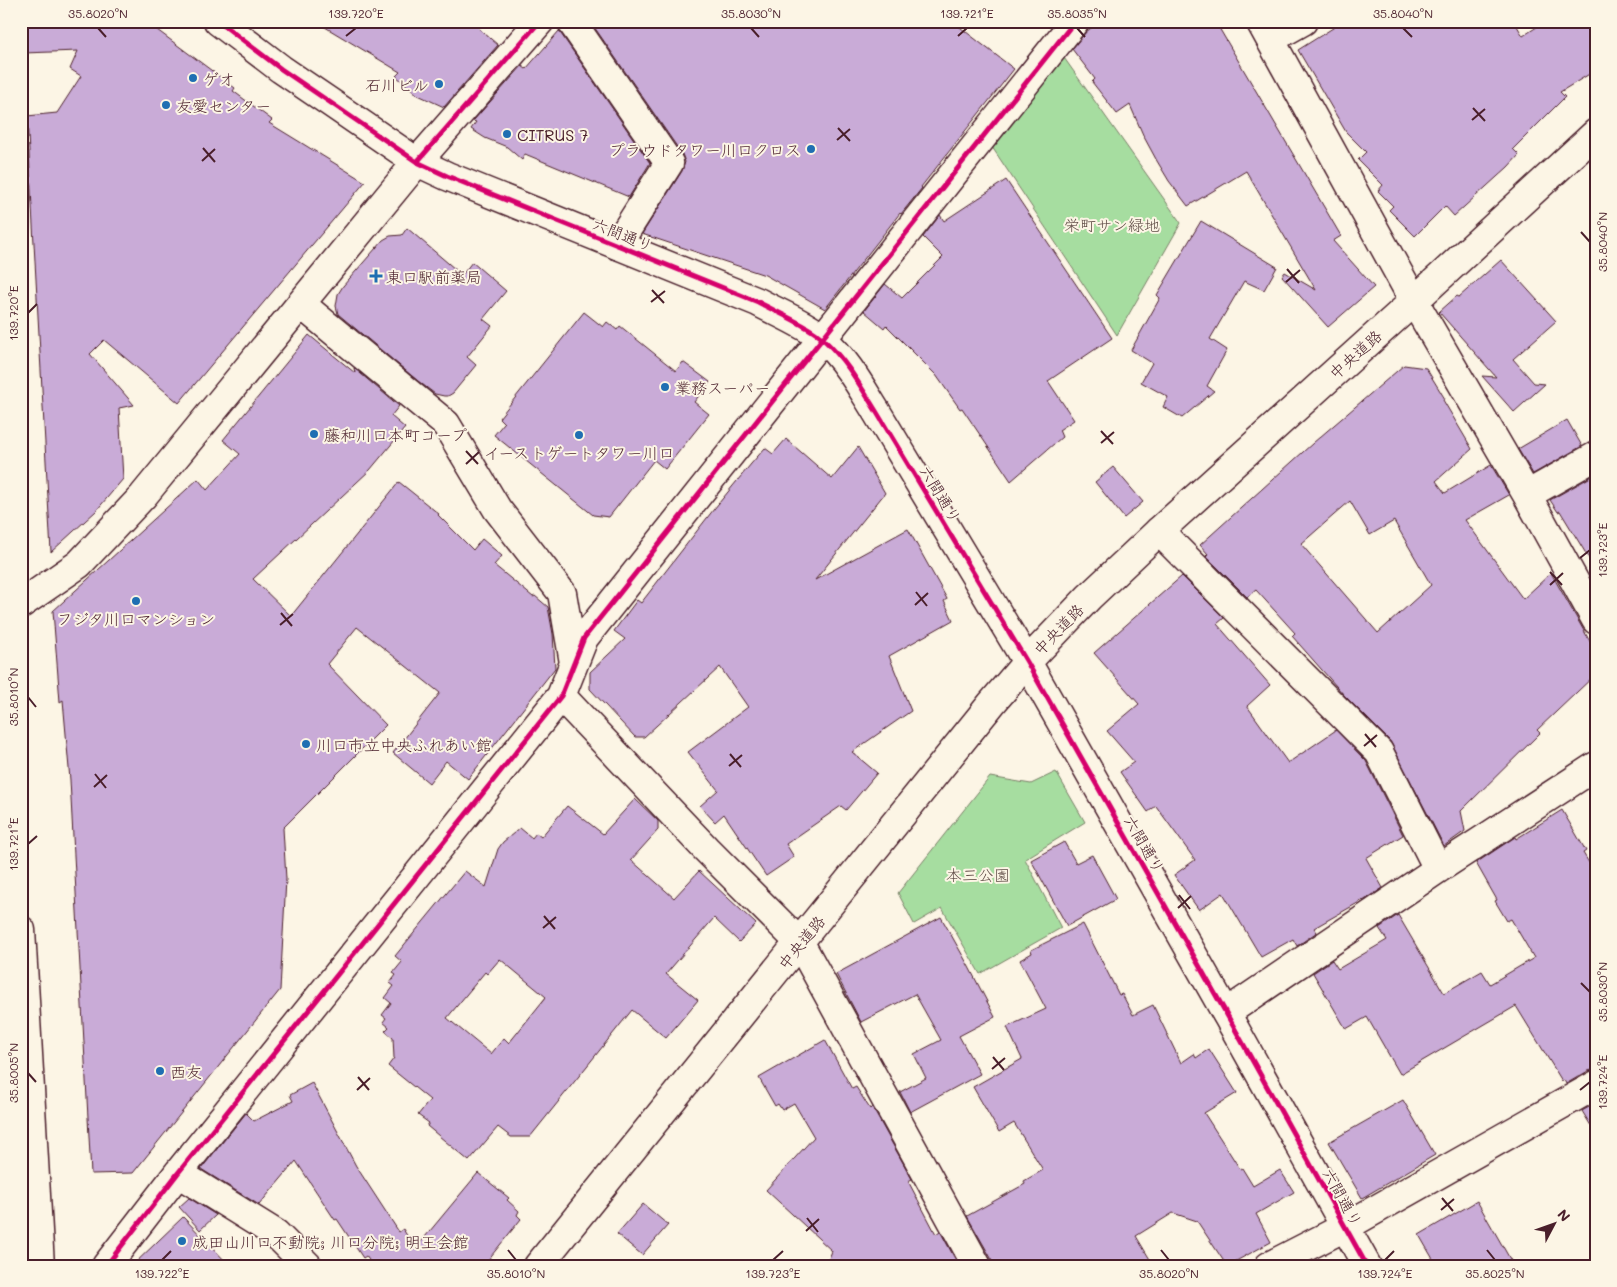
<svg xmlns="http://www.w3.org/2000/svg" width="1617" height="1287" font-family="Mali,'Klee One',sans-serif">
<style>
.green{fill:#a6dda0;stroke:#787e66}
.building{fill:#c9abd7;stroke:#4a1f2b;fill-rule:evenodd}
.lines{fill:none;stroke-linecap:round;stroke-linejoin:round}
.street-casing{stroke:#4a1f2b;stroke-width:31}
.secondary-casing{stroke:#4a1f2b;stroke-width:31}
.primary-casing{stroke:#4a1f2b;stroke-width:31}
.street{stroke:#fcf5e5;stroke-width:28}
.secondary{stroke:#fcf5e5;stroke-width:28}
.primary{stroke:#fcf5e5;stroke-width:28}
.cycleway-casing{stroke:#fcf5e5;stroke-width:8}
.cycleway{stroke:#d6006c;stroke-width:5}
.ticks{fill:none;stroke:#4a1f2b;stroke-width:2}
.poi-dot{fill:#1f6fb2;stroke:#fcf5e5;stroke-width:2}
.labels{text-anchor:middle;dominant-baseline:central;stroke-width:4;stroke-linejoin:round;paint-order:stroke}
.poi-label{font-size:16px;fill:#4a1f2b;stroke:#fcf5e5;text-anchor:start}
.park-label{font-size:16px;fill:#614e48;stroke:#fcf5e5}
.street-label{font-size:16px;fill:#4a1f2b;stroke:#fcf5e5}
.neatline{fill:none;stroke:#4a1f2b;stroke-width:2}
.ticks-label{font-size:12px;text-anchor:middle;fill:#4a1f2b}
</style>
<rect width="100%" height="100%" fill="#fcf5e5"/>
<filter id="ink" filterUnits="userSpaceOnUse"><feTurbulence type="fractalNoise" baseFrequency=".02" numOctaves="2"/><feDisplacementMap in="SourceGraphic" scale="10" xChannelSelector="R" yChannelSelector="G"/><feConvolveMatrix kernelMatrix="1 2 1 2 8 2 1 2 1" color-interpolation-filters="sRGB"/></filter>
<g filter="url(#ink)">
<!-- green -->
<path class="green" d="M1062,55L1181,223L1117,335L992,147Z
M1056,772L1085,822L1025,859L1061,928L980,974L942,908L914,924L898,893L990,777L1031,784Z"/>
<!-- building -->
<path class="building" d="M22,21H145L235,88L233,91L272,120L269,123L365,182L179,403L104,340L90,354L134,405L119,408L123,479L96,511L51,552L27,116L57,113L81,76L70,69L78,51L24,53Z
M315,21H470L498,45L444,107L418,95L396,76L400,72Z
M590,21H952L1014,69L921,187L922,188L901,214L900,213L825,309L765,275L642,234L682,171L685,162L682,154Z
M1100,21H1215L1341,236L1333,241L1374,287L1328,327L1282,276L1285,272L1316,290L1246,171L1188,206L1169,181L1157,161L1144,137L1130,105L1117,114L1092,82L1095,79L1072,49L1086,32Z
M1344,21H1514L1523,36L1546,21H1596V70L1560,92L1565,97L1513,149L1519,155L1508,167L1454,216L1445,206L1415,236L1389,210L1393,206L1378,191L1383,185L1358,160L1366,152L1346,132L1298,50Z
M559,31L650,163L629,197L525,154L522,160L507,147L485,138L471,129L476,122L473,121L522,66L526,69Z
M1006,180L1112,338L1048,381L1074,420L1059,430L1062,437L1011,481L962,408L960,409L936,375L886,325L884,328L864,311L885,284L902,298L943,257L923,237L940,215L944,221Z
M1201,221L1277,267L1264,290L1244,281L1210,339L1227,350L1207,386L1214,391L1182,418L1163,407L1168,397L1141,382L1152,363L1131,350L1160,298L1157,295Z
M407,228L462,275L472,262L506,291L483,319L492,326L467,357L476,365L453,393L448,396H444L435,394L418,381L338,314L336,306L338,294L343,286L383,240L390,236L402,235Z
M1501,260L1556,321L1513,359L1534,383L1545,384L1514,412L1482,376L1496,377L1439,312L1457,296L1459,297Z
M584,312L603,327L607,322L617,330L620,326L676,371L683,362L710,382L694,402L709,414L665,469L654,460L609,517L593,515L494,435L504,423L499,418Z
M309,335L355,373L354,368L399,406L391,416L405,428L370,470L253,579L291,616L399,482L439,514L438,515L473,550L482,539L502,556L494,565L533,597L535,596L548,607L553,634L555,668L468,779L446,761L429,783L393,753L440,693L357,627L327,664L386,725L283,828L286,879L280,990L133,1173L91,1174L70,780L63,700L60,702L53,611L198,479L207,490L240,454L223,440Z
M1404,365L1426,368L1445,399L1443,400L1472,449L1436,481L1445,493L1491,465L1509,495L1465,520L1523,599L1551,573L1596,652V674L1537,730L1540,733L1461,811L1465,831L1444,846L1390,741L1344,695L1292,636L1295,633L1256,590L1247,597L1206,556L1208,554L1200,545L1313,443ZM1350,501L1370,535L1394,521L1431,585L1378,633L1301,544Z
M1567,420L1582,446L1533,474L1518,449Z
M786,439L832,479L858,447L885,493L815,580L908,529L947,599L944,601L953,620L889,656L911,711L852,752L877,773L846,810L841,806L786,844L794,857L766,876L724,814L715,822L700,806L718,790L688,752L748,707L720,667L644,737H635L590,689V672L625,639L614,631L637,600L641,603L714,509L751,464L765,448L773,454Z
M1113,467L1143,502L1124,518L1095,482Z
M1596,474V570L1560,511L1558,512L1550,500Z
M1182,576L1224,618L1217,624L1270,685L1247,706L1288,763L1336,730L1366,761L1403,835L1366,858L1383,888L1363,901V900L1314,928L1317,932L1297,946L1293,939L1261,957L1223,893L1199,910L1174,875L1195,860L1156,806L1148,812L1120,772L1134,762L1107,731L1139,704L1094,653Z
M635,799L658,821V830L631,860L674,898L699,871L756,924L739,942L714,918L666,974L698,1000L666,1038L632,1010L530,1137H511L498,1127L469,1161L427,1126L429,1123L418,1115L430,1100L388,1066L394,1058L393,1038L385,1031L389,1027L383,1022L386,1018L382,1015L391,1003L385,998L394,986L390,983L396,975L393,973L402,962L395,956L465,871L486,887L498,849L503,842L520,828L532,838L536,833L541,837L567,806L603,834ZM500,959L546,997L509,1043L504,1038L491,1054L447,1018L485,972L487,974Z
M1562,810L1586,851L1583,853L1596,874V1069L1588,1071L1566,1084L1564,1080L1562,1081L1516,1006L1400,1074L1367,1017L1346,1029L1313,973L1332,960L1338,969L1387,940L1379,928L1398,915L1444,993L1482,971L1490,984L1534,958L1511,919L1507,921L1495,901L1497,900L1476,863L1515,837L1516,839Z
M1064,842L1076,863L1092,855L1116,899L1067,926L1031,860Z
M941,917L968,965L995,1017L959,1036L980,1074L910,1112L900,1092L926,1078L914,1054L941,1040L915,994L861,1022L836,974Z
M1083,924L1119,995L1122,994L1133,1015L1153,1005L1181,1063L1194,1054L1196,1058L1209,1049L1237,1093L1204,1113L1240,1169L1242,1168L1253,1186L1280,1170L1294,1192L1256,1214L1271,1242L1227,1266L1197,1221L1173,1213L1136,1236L1154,1266H993L991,1258L967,1216L1025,1184L1024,1181L1043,1170L1014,1123L999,1132L973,1087L1022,1059L1007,1027L1046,1009L1020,960L1032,953L1031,950Z
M825,1040L852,1089L856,1087L870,1109L872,1107L912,1179L908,1181L936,1234L940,1231L959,1266H826L832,1251L766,1190L814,1137L794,1103L782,1110L778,1104L775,1106L759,1078Z
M312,1083L356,1166L399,1232L403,1229L415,1249L478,1173L509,1198L507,1200L519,1211L517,1215L521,1219L483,1266H373L366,1256L363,1258L337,1219L335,1220L296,1161L259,1205L201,1169L246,1113L254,1121L293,1101L290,1095Z
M1403,1100L1435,1155L1362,1198L1329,1142Z
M1596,1103V1134L1582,1111Z
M189,1198L216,1215L200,1230L179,1207Z
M1477,1201L1514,1266H1437L1419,1235Z
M643,1204L668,1225L642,1255L617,1234Z
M183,1217L230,1266H132Z"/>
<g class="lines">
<defs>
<path id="street" d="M571,21L669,163L617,245
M1260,21L1414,301L1527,495L1596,620
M1271,39L1303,21
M301,304L446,424L497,509L562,593L574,663
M1527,495L1596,456
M1159,531L1379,752L1438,869
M21,604L79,564L143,496L417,162L540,21
M561,696L706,849L800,943L977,1266
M1226,1013L1438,869L1596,766
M178,1173L276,1234L308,1266
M106,1266L178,1173L561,696L584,638L1075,21
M1269,1266L1345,1227L1596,1085"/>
<path id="secondary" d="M218,21L281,69L331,103L417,162L447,176L758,302C776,312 810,326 824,340C846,360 861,387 876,411L1027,662L1226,1013L1367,1266
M538,1266L992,703L1027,662L1089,597L1159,531L1414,301L1596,133"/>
<path id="primary" d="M21,930L40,1266"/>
</defs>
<!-- street casing -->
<use href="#street" class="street-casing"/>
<!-- secondary casing -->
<use href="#secondary" class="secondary-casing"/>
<!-- primary casing -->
<use href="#primary" class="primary-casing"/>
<!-- street -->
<use href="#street" class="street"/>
<!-- secondary -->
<use href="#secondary" class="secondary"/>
<!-- primary -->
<use href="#primary" class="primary"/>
<defs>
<path id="cycleway" d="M218,21L281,69L331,103L417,162L447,176L758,302C776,312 810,326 824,340C846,360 861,387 876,411L1027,662L1226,1013L1367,1266
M417,162L540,21
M106,1266L178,1173L561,696L584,638L1075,21"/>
</defs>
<!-- cycleway casing -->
<use href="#cycleway" class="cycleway-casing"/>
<!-- cycleway -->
<use href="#cycleway" class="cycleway"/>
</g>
</g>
<!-- ticks -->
<path class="ticks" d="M98,28L106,37M751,28L759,37M1077,28L1085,37M1403,28L1412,37M346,36L356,28M958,36L967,28M1473,108L1485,121M1472,120L1485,109M838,128L850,141M837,140L850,129M203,148L215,162M202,161L215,149M1581,232L1590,242M1287,269L1299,283M1286,282L1300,270M652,290L664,303M651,302L665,291M28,313L37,304M1101,431L1113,444M1101,443L1114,432M466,451L478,464M466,464L479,452M1580,558L1590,550M1550,572L1562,585M1550,585L1563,573M916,592L927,606M915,605L928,593M281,613L292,626M280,625L293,614M28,697L36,707M1365,734L1376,747M1364,746L1377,735M730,754L741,767M729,766L742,755M95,774L106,788M94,787L107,775M28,844L37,836M1179,895L1190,909M1178,908L1191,896M544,916L555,929M543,928L556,917M1581,983L1590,992M993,1057L1004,1070M992,1069L1005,1058M28,1073L36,1082M358,1077L369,1090M357,1090L370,1078M1580,1090L1590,1082M1442,1198L1453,1211M1441,1210L1454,1199M807,1218L818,1232M806,1231L819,1219M508,1250L516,1260M1161,1250L1169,1260M1487,1250L1495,1260M162,1260L171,1251M773,1260L783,1251M1385,1260L1394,1251"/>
<!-- markers -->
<g class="poi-dot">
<circle cx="193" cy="78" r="5"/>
<circle cx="439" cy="84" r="5"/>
<circle cx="166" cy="105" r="5"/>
<circle cx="507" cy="134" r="5"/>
<circle cx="811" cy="149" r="5"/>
<path d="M373.5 268.5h5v5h5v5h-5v5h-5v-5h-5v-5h5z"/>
<circle cx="665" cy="387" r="5"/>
<circle cx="314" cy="434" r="5"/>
<circle cx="579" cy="435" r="5"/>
<circle cx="136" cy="601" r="5"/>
<circle cx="306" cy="744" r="5"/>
<circle cx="160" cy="1071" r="5"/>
<circle cx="182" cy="1241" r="5"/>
</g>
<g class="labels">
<!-- poi labels -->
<g class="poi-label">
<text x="203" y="78">ゲオ</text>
<text x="429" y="84" text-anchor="end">石川ビル</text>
<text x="176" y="105">友愛センター</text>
<text x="517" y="134">CITRUS 7</text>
<text x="801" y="149" text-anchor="end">プラウドタワー川口クロス</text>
<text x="386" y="276">東口駅前薬局</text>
<text x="675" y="387">業務スーパー</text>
<text x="324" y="434">藤和川口本町コープ</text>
<text x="579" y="452" text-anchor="middle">イーストゲートタワー川口</text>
<text x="136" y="618" text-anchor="middle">フジタ川口マンション</text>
<text x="316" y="744">川口市立中央ふれあい館</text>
<text x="170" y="1071">西友</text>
<text x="192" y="1241">成田山川口不動院; 川口分院; 明王会館</text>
</g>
<!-- park labels -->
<g class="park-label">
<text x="1112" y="224">栄町サン緑地</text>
<text x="978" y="874">本三公園</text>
</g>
<!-- street labels -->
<g class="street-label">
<text transform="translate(623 234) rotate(22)">六間通り</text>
<text transform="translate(1355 354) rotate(-42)">中央道路</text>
<text transform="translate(941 494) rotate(59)">六間通り</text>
<text transform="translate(1058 629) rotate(-46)">中央道路</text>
<text transform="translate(1145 844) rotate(60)">六間通り</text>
<text transform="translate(801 942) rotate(-51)">中央道路</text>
<text transform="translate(1343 1197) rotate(61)">六間通り</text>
</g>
</g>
<!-- margin -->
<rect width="1617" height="1287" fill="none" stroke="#fcf5e5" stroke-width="55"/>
<!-- north arrow -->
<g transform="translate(1554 1224) rotate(49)" stroke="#fcf5e5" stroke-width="4" paint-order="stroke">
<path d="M0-4L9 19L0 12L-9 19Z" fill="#4a1f2b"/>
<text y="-8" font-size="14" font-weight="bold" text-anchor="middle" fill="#4a1f2b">N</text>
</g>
<rect x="28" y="28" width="1562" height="1232" class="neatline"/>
<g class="ticks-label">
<text x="98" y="18">35.8020°N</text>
<text x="356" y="18">139.720°E</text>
<text x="751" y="18">35.8030°N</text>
<text x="967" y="18">139.721°E</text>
<text x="1077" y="18">35.8035°N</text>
<text x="1403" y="18">35.8040°N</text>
<text transform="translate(1603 242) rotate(-90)" y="4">35.8040°N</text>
<text transform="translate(14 313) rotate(-90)" y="4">139.720°E</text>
<text transform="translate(1603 550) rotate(-90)" y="4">139.723°E</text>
<text transform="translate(14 697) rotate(-90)" y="4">35.8010°N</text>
<text transform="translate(14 844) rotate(-90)" y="4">139.721°E</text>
<text transform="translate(1603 992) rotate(-90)" y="4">35.8030°N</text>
<text transform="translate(14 1073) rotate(-90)" y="4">35.8005°N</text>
<text transform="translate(1603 1082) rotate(-90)" y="4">139.724°E</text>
<text x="162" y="1278">139.722°E</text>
<text x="516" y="1278">35.8010°N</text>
<text x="773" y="1278">139.723°E</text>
<text x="1169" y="1278">35.8020°N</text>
<text x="1385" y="1278">139.724°E</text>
<text x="1495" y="1278">35.8025°N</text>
</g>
</svg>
